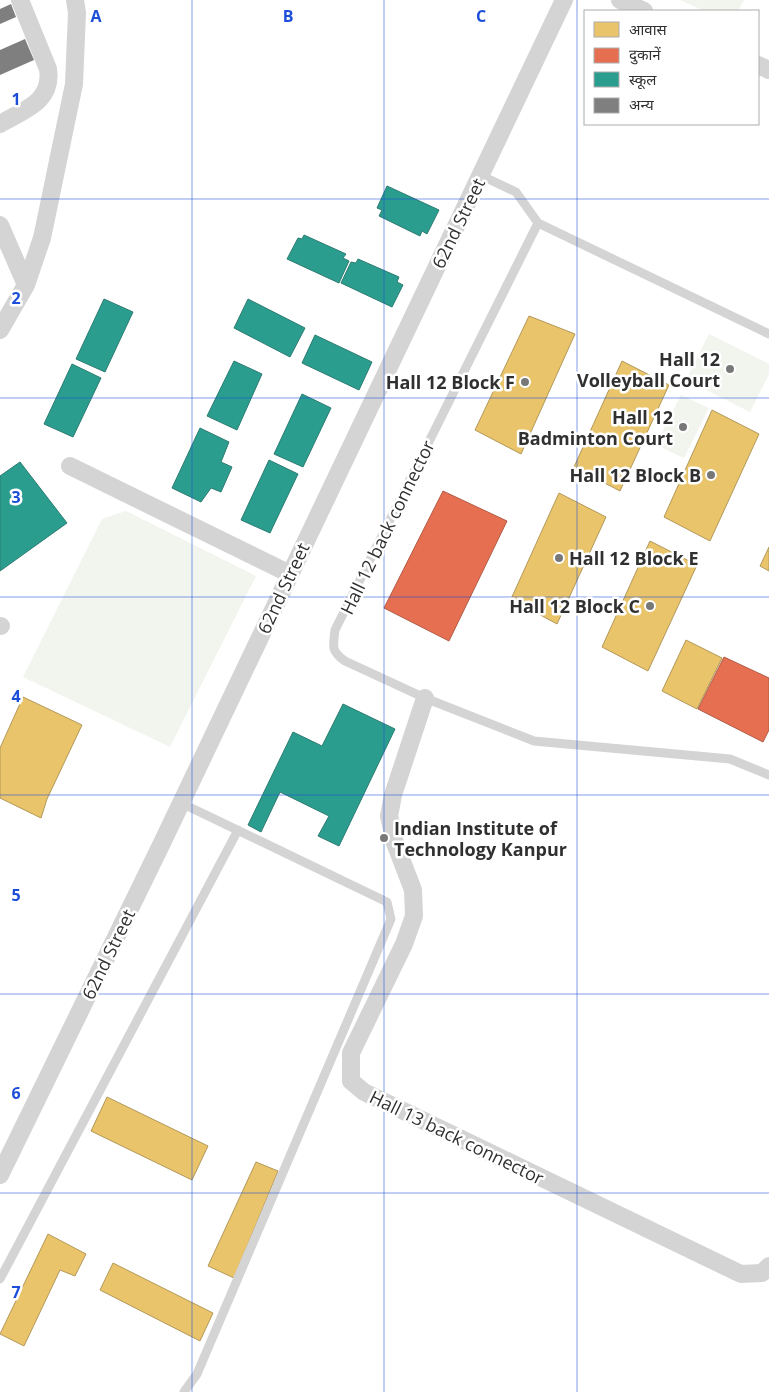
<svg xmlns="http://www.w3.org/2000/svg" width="769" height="1392" font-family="'Open Sans','Noto Sans Devanagari',sans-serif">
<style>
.green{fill:#f1f5ed}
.homes{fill:#e9c46a;stroke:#b29859}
.shops{fill:#e76f51;stroke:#b05c47}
.schools{fill:#2a9d8f;stroke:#2c7c72}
.building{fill:#7f7f7f}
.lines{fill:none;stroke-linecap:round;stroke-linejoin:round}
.service{stroke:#d4d4d4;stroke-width:9}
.minor{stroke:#d4d4d4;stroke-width:18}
.grid{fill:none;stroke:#1d4ed8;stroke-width:1;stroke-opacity:0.55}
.poi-dot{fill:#787878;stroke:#fff;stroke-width:2}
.labels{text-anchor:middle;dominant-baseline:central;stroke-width:5;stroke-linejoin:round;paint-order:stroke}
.street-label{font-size:18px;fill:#303030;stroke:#fff}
.poi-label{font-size:18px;font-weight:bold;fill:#303030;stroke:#fff;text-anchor:end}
.grid-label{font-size:16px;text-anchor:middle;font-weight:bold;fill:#1d4ed8;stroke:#fff;stroke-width:5;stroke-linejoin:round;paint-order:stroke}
</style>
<rect width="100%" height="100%" fill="#fff"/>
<!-- green -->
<path class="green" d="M680,0H744L738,11H704Z
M709,334L769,364V374L750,412L686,380Z
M681,395L709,408L684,458L656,445Z
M126,511L256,576L170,747L23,677L102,519Z"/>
<!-- homes -->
<path class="homes" d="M529,316L575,334L521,454L475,430Z
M622,361L669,385L620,491L574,467Z
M712,410L759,434L710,541L664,517Z
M559,493L606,517L557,624L511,599Z
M650,541L697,565L648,671L602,647Z
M769,547V571L760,566Z
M686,640L722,658L697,709L662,691Z
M23,697L82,725L47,799L41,818L0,798V748Z
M107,1097L208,1146L192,1180L91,1131Z
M256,1162L278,1171L234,1278L208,1266Z
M48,1234L86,1254L75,1276L60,1270L24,1346L0,1334Z
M113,1263L213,1313L200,1341L100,1290Z"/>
<!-- shops -->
<path class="shops" d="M443,491L507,521L449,641L384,608Z
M724,657L769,678V730L763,742L698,709Z"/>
<!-- schools -->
<path class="schools" d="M387,186L439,210L427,234L422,231L420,236L379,216L382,210L377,208Z
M304,235L346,254L343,258L349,261L339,283L287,259L298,238L302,239Z
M358,259L399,277L397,282L403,285L392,307L341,283L351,262L356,263Z
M104,299L133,312L105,372L76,359Z
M248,299L305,328L290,357L234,328Z
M315,335L372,362L359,390L302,363Z
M234,361L262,374L237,430L207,416Z
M72,364L101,378L73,437L44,424Z
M302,394L331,408L303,467L274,454Z
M200,428L229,442L221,462L232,467L221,492L211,488L201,502L172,488Z
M269,460L298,474L270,533L241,520Z
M20,462L67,523L0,571V476Z
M343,704L395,729L339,846L318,836L329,816L280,792L261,832L248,825L293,732L322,746Z"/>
<!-- building -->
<path class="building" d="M11,4L16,17L0,24V9Z
M25,39L34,60L0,75V50Z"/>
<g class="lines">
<!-- service -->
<path class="service" d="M480,175L516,192L538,223
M769,334L538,223L335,630C333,647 331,651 345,661L425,698L534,741L730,759L769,775
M181,803L387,902L391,919L197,1374L184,1392
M0,1279L238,830"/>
<!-- minor -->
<path class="minor" d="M620,0L644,11
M758,65L769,70
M0,124C24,110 53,102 48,69L20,0
M0,225L26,285
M0,330L26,285L42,238L74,84L77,13L75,0
M70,466L290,574
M0,626H1
M425,698L393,795L389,816L395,843L413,890L414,916L404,944L351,1053V1081L364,1092L741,1274L762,1273L769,1266
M0,1175L162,843L564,0"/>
</g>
<!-- grid -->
<path class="grid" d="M192,0V1392M384,0V1392M577,0V1392M0,199H769M0,398H769M0,597H769M0,795H769M0,994H769M0,1193H769"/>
<!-- markers -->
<g class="poi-dot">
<circle cx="730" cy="369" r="5"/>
<circle cx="525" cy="382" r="5"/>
<circle cx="683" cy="427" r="5"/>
<circle cx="711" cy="475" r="5"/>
<circle cx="559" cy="558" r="5"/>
<circle cx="650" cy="606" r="5"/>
<circle cx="384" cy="838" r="5"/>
</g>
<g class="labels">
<!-- street labels -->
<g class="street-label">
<text transform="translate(458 223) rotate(-64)">62nd Street</text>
<text transform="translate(387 527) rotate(-64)">Hall 12 back connector</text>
<text transform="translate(283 588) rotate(-65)">62nd Street</text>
<text transform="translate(108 954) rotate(-64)">62nd Street</text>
<text transform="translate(457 1137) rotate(26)">Hall 13 back connector</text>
</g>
<!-- poi labels -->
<g class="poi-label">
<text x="720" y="359">Hall 12<tspan x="720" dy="21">Volleyball Court</tspan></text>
<text x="515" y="382">Hall 12 Block F</text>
<text x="673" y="417">Hall 12<tspan x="673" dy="21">Badminton Court</tspan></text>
<text x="701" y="475">Hall 12 Block B</text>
<text x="569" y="558" text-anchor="start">Hall 12 Block E</text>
<text x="640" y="606">Hall 12 Block C</text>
<text x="394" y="828" text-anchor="start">Indian Institute of<tspan x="394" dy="21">Technology Kanpur</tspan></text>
</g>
</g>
<g class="grid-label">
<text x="96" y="22">A</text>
<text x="288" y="22">B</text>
<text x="481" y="22">C</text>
<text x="16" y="105">1</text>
<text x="16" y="304">2</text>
<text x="16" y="503">3</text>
<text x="16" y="702">4</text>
<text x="16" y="901">5</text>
<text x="16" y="1099">6</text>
<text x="16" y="1298">7</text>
</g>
<!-- legend -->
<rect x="584" y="10" width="175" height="115" fill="#ffffff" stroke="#acacac"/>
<rect x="594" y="22" width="25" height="15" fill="#e9c46a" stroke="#acacac"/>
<text x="629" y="35" font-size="15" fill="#303030">आवास</text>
<rect x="594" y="48" width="25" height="15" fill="#e76f51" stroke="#acacac"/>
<text x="629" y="60" font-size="15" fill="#303030">दुकानें</text>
<rect x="594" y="72" width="25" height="15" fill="#2a9d8f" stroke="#acacac"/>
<text x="629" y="85" font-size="15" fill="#303030">स्कूल</text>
<rect x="594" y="98" width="25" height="15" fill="#7f7f7f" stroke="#acacac"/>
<text x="629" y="110" font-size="15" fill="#303030">अन्य</text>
</svg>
